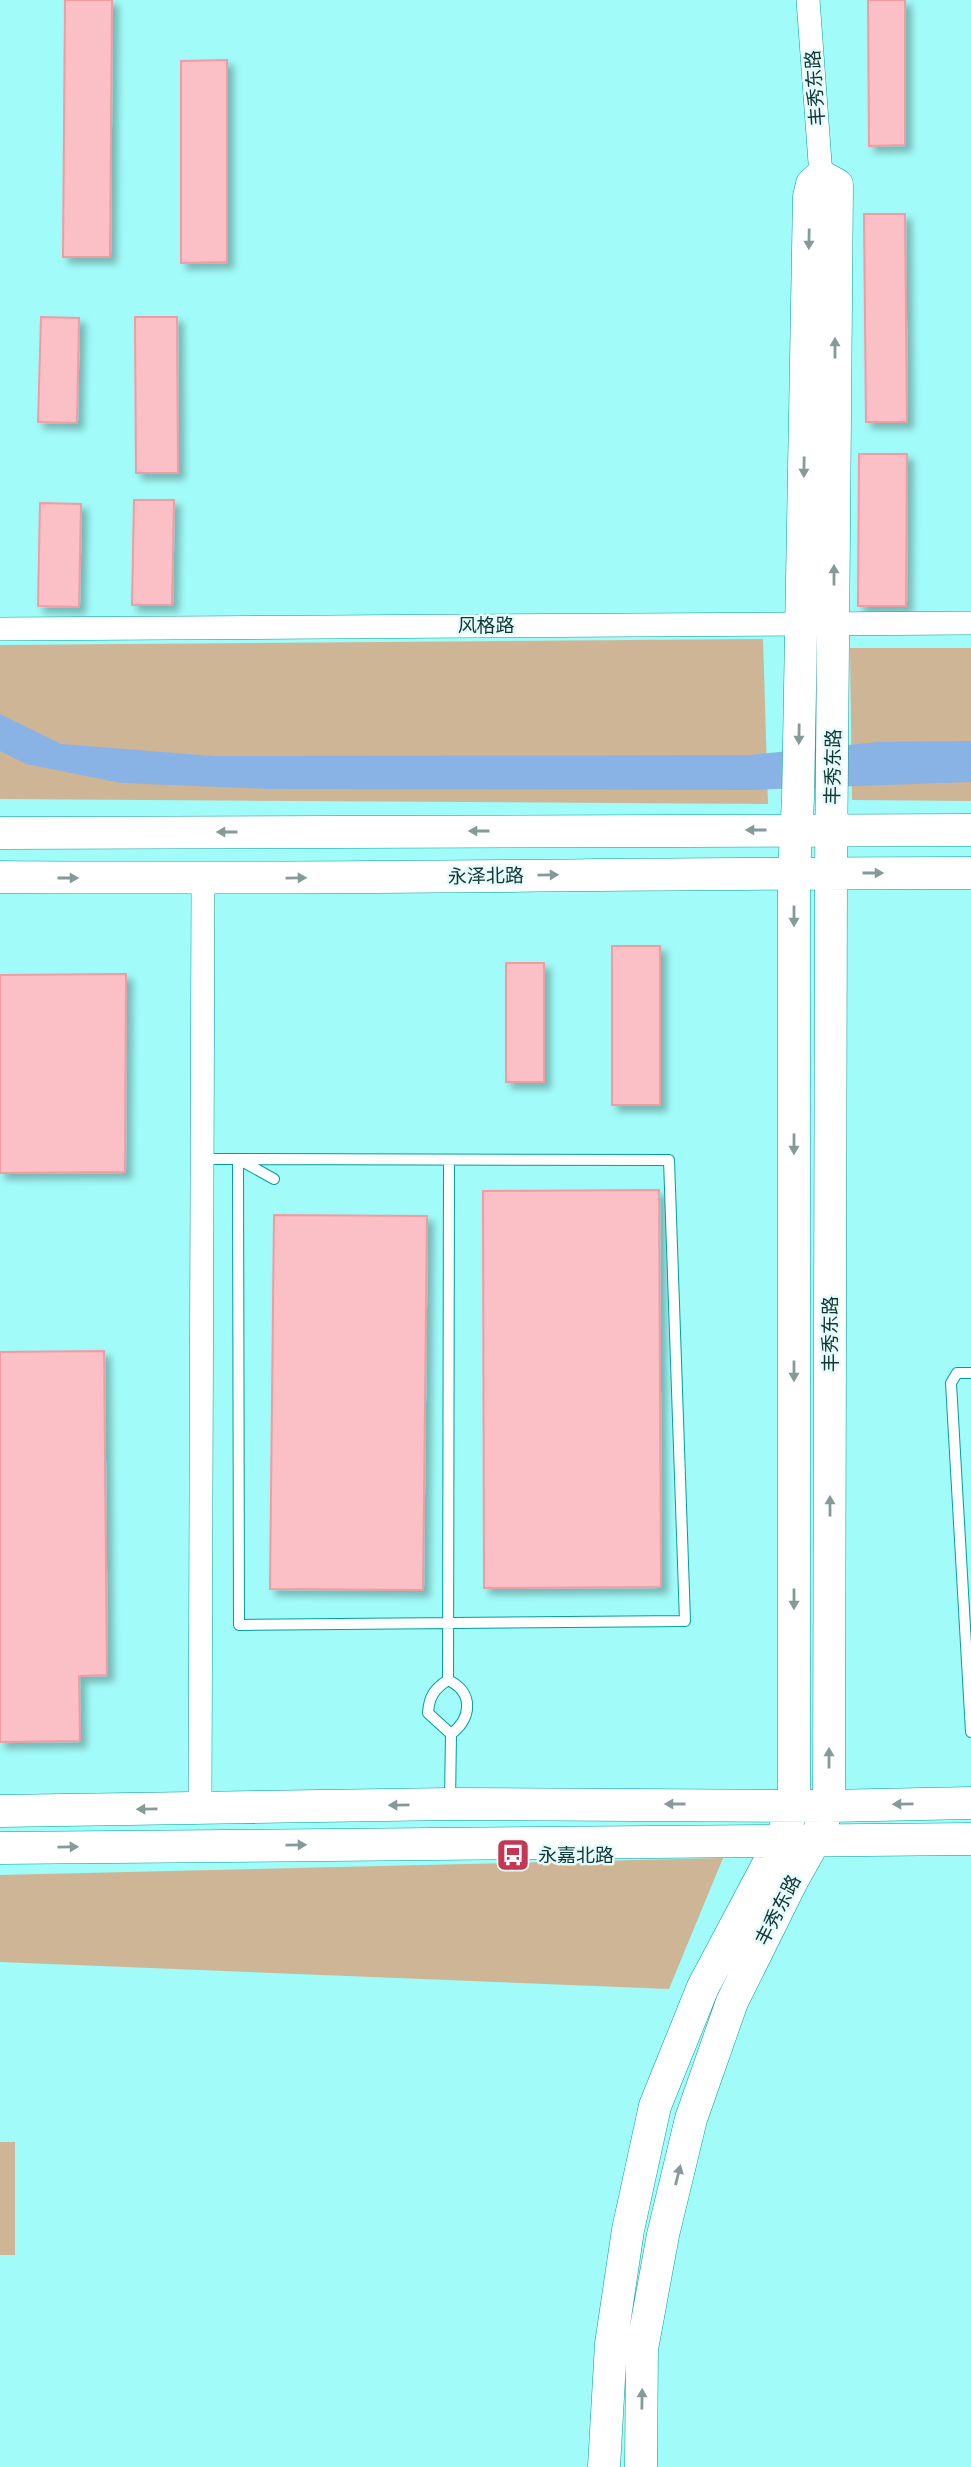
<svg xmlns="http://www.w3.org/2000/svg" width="971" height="2467" font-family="Roboto,'Noto Sans SC',sans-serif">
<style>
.green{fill:#cdb596}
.water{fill:#89b3e4}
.building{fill:#fac0c5;stroke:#f49aa3;stroke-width:2;filter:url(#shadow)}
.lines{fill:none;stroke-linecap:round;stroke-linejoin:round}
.lane-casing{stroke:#009f9c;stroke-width:12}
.street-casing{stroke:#009f9c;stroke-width:24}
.secondary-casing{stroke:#009f9c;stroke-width:33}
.lane{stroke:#fff;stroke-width:10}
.street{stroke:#fff;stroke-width:23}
.secondary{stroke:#fff;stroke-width:32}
.oneway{fill:#869a9a}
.labels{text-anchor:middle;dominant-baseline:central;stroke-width:5;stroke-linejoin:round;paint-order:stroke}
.street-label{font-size:19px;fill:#0e3635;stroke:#e6fbfa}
.poi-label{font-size:19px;fill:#0e3635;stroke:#e6fbfa;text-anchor:start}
</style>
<defs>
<filter id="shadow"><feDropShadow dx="6" dy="6" stdDeviation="3.5" flood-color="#0004"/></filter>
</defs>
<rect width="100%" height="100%" fill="#a1fbf8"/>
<!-- green -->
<path class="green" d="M763,639L768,804L0,799V645Z
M850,648H971V801L852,800Z
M723,1858L669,1989L0,1962V1875Z
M0,2142H15V2255H0Z"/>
<!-- water -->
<path class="water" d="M0,714L61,744L213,756L750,755L878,742L971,741V782L751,790L271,789L121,783L26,764L0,751Z"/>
<!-- building -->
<path class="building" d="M65,0H112L110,257H63Z
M868,0H905V145L869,146Z
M227,60V262L181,263V61Z
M864,214H905L907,422H866Z
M41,317L79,318L77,423L38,422Z
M135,317H177L178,473H136Z
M859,454H907L906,606H858Z
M134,500H174L172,605H132Z
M40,503L81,504L79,607L38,606Z
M612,946H660V1105H612Z
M506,963H544V1082H506Z
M126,974L125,1172L0,1173V975Z
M659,1190L661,1587L484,1588L483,1191Z
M274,1215L427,1216L423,1590L270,1589Z
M104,1351L107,1675L79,1676L80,1741L0,1742V1352Z"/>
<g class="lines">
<defs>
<path id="lane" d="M203,1159L669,1160L685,1621L239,1625L238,1159L274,1179
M971,1373H957L951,1383L971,1732
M448,1680L449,1160
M448,1680C474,1692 472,1718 451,1734L428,1713C429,1697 434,1689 448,1680Z
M450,1802L451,1734"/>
<path id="street" d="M808,0L821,176
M0,629L971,623
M200,1808L203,879"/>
<path id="secondary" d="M0,833L971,830
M0,877C324,880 647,873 971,873
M0,1811L450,1804L829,1806L971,1803
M0,1848L971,1839
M604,2467L611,2344L628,2230L655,2106L703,1987L781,1840L794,1804V872L798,799L809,197L812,184L821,176L837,185L831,873L829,1806L815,1840L792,1881L732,2002L691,2119L663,2235L642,2349L641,2467"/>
</defs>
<!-- lane casing -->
<use href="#lane" class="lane-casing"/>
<!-- street casing -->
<use href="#street" class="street-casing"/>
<!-- secondary casing -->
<use href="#secondary" class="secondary-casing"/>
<!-- lane -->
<use href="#lane" class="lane"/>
<!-- street -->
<use href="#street" class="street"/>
<!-- secondary -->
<use href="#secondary" class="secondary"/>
</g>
<!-- one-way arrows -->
<defs><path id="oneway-solid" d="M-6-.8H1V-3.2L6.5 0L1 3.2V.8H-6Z" transform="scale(1.75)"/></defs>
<g class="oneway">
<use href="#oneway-solid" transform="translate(809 239) rotate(91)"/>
<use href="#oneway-solid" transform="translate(835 348) rotate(-90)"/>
<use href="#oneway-solid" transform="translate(804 467) rotate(91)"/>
<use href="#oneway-solid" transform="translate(834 575) rotate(-90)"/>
<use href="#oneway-solid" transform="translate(799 734) rotate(91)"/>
<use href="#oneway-solid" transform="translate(756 830) rotate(180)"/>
<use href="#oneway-solid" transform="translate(479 831) rotate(180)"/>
<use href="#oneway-solid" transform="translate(227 832) rotate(180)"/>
<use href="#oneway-solid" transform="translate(873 873)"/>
<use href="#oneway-solid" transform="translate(548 875) rotate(-1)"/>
<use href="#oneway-solid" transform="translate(68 878)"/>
<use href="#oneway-solid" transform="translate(296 878) rotate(-1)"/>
<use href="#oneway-solid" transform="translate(794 916) rotate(90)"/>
<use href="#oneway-solid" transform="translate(794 1144) rotate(90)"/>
<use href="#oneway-solid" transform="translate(794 1371) rotate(90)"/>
<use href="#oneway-solid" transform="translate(830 1506) rotate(-90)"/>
<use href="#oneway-solid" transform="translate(794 1599) rotate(90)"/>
<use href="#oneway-solid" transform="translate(829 1758) rotate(-90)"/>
<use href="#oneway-solid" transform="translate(675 1804) rotate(180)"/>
<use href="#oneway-solid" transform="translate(903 1804) rotate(179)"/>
<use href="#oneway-solid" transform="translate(399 1805) rotate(179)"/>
<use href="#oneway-solid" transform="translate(147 1809) rotate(179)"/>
<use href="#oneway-solid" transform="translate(296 1845) rotate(-1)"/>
<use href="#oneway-solid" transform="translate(68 1847) rotate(-1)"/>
<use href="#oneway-solid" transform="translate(678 2175) rotate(-76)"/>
<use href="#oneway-solid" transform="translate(642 2399) rotate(-89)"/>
</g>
<!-- icons -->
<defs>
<symbol id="bus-square" viewBox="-11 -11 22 22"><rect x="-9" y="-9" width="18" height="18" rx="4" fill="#c53554" stroke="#e6fbfa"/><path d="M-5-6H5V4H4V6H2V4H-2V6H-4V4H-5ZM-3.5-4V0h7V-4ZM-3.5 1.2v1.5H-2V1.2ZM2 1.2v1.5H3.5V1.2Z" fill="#fff"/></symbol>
</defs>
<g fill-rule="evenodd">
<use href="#bus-square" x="494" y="1836" width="38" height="38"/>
</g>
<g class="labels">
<!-- street labels -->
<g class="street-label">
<text transform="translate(815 88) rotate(-94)">丰秀东路</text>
<text x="486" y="625">风格路</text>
<text transform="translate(833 767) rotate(-89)">丰秀东路</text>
<text transform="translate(486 876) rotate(-1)">永泽北路</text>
<text transform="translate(830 1334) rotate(-90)">丰秀东路</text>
<text transform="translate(778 1910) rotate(-63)">丰秀东路</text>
</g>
<!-- poi labels -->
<g class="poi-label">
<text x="538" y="1855">永嘉北路</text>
</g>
</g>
</svg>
